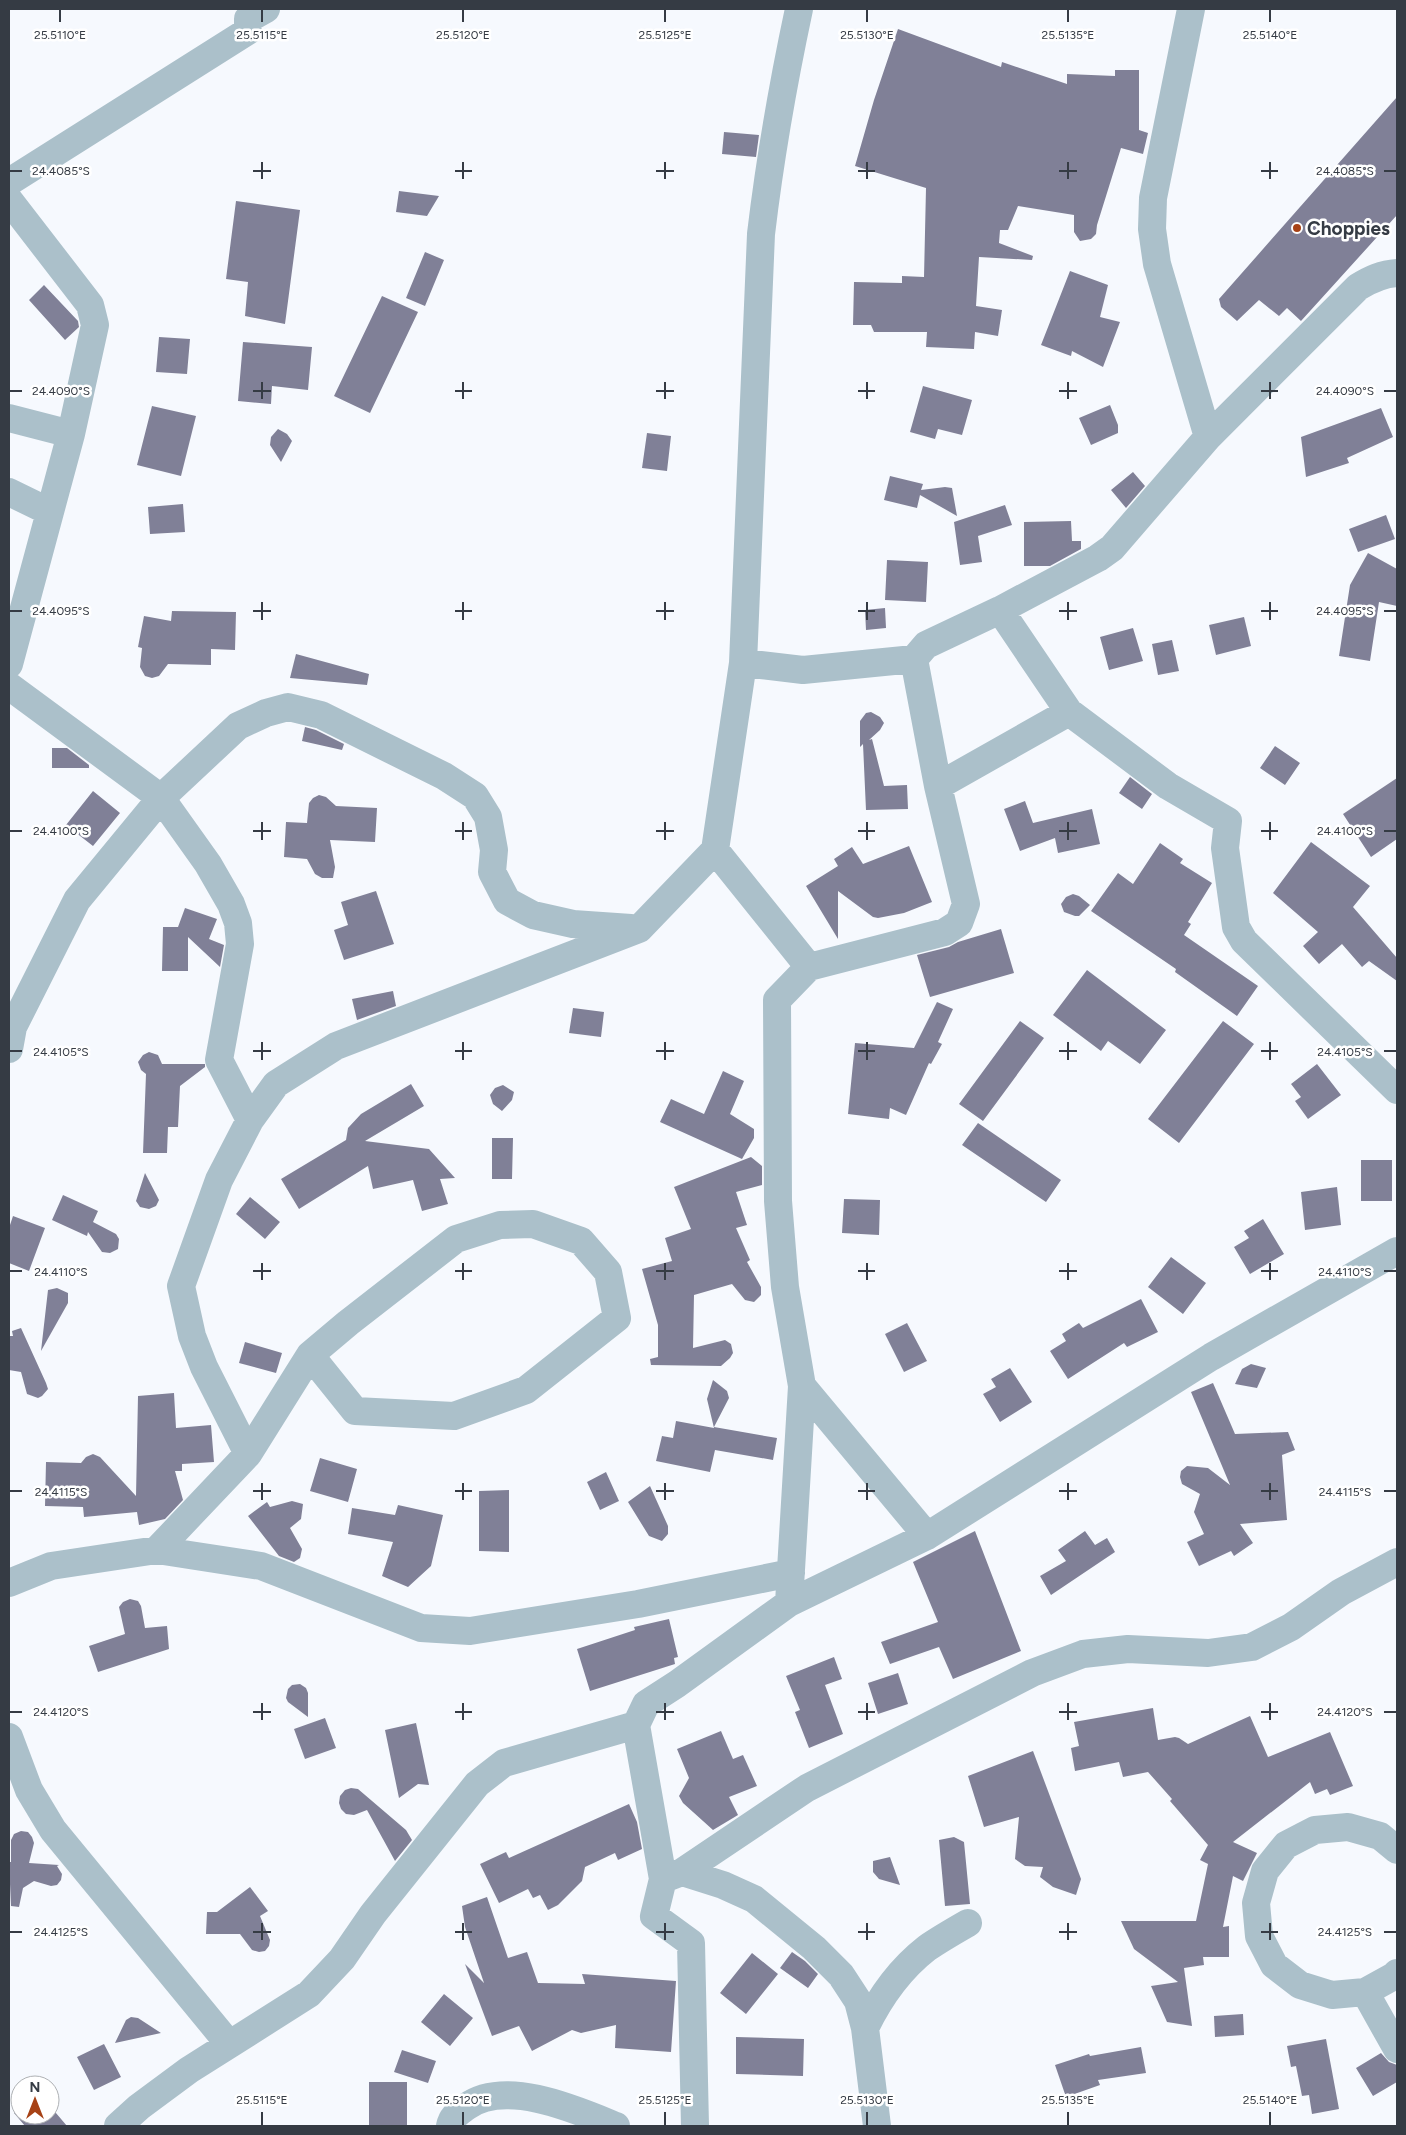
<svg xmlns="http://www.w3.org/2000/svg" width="1406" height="2135" font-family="Figtree,sans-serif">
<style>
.building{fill:#808097}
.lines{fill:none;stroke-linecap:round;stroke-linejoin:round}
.minor{stroke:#abc0ca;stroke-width:28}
.ticks{fill:none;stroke:#353b44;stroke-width:2}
.poi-dot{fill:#a74216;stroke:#fff;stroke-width:2}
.labels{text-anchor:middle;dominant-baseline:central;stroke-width:5;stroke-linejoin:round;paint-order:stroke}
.poi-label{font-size:19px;font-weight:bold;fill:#353b44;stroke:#fff;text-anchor:start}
.ticks-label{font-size:12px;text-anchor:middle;fill:#353b44;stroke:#fff;stroke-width:5;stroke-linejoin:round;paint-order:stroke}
</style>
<rect width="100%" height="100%" fill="#f6f9fe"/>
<!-- building -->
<path class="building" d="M898,29L1001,67L1002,62L1067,84V74L1115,76V70H1139V130L1148,133L1143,154L1121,148L1097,225L1096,234L1091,239L1080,241L1074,232V215L1018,206L1008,230H1000L999,243L1033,256L1032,260L979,257L976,306L1002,310L998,336L975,332L974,349L926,347L927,332H874L871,325H853L854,282L902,283V276L924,277L926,188L855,166L874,100Z
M1397,97V215L1301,321L1287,308L1279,316L1259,300L1237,321L1221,307L1219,299Z
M724,132L759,135L756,157L722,154Z
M399,191L439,196L427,216L396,212Z
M236,201L300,210L285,324L245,316L248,282L226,279Z
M425,252L444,260L425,306L406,298Z
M1070,271L1108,285L1100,317L1120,322L1103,367L1072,351L1071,356L1041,345Z
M44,285L78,321L79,327L65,340L29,300Z
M382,296L418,312L370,413L334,396Z
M159,337L190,339L187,374L156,372Z
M243,342L312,347L308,390L272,386L271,404L238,401Z
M923,386L972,400L962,435L938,429L935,439L910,432Z
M1110,405L1118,425V433L1091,445L1079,418Z
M152,406L196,416L181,476L137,465Z
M1381,408L1393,437L1347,458L1349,463L1306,477L1301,437Z
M278,429L287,434L292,441L281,462L270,445L271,437Z
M647,433L671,436L667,471L642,468Z
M1133,472L1145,486L1126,508L1111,490Z
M890,476L923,484L921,490L945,487L952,488L957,516L920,495L917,508L884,500Z
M183,504L185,532L150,534L148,507Z
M1005,505L1012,525L978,536L982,562L960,565L954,522Z
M1386,515L1395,539L1358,552L1349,529Z
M1071,521L1072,541H1081V549L1050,566H1024V522Z
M1368,553L1397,569V606L1379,602L1370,661L1339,656L1350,585Z
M887,560L928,562L926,602L885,600Z
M885,608L886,628L866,630L865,610Z
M172,611L236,612L235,650L211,649V665L168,664L159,676L152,678L145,676L140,667L142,648L138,647L144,616L171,621Z
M1244,617L1251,646L1216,655L1209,625Z
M1133,628L1143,661L1109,670L1100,637Z
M1172,640L1179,671L1158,675L1152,644Z
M296,654L369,674L367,685L290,678Z
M871,712L880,717L884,723L880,730L869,740L872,739L884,786L907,785L908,809L866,810L863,744L860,747V721L866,713Z
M305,727L316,730L344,744L342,750L302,741Z
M1275,746L1300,763L1285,785L1260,768Z
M52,748H67L89,765V768H52Z
M1130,777L1152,794L1142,809L1119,793Z
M1397,778V839L1371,857L1343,814Z
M93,791L120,813L93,846L66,825Z
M319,795L326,797L336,806L377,808L375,842L330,840L335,867L333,878H322L315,874L307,859L284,857L286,822L307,823L309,803L313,798Z
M1025,801L1033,823L1092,809L1100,844L1058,853L1055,838L1020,851L1004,809Z
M1311,842L1370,886L1353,907L1397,958V981L1369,961L1362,967L1342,944L1319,964L1303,946L1318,932L1273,893Z
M1160,843L1183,859L1180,863L1212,883L1188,922L1191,924L1184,935L1258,986L1237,1016L1175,972L1176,969L1091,911L1118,873L1133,884Z
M909,846L932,902L904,913L878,918L873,917L838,891V939L806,886L838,866L834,859L852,847L863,864Z
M376,891L394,944L344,960L334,930L348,925L341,902Z
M1073,894L1079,896L1090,905L1079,916H1075L1064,912L1061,904L1066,897Z
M185,908L217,919L209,939L224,945L220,967L188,937V971H162L163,927H178Z
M1001,929L1014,973L930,997L917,955L949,947L958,942Z
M1087,970L1166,1030L1140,1064L1108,1041L1101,1051L1053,1015Z
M393,991L396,1006L357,1020L352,999Z
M937,1002L953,1009L938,1042L942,1044L931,1064L929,1063L906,1115L890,1108L889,1119L848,1114L855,1043L914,1048Z
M573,1008L604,1012L601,1037L569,1033Z
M1020,1021L1044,1038L983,1121L959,1104Z
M1223,1021L1254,1044L1179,1143L1148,1119Z
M149,1052L158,1055L162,1064H205V1067L180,1086L178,1127H168L167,1153H143L146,1074L141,1070L138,1062L143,1055Z
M1317,1064L1341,1095L1308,1119L1295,1101L1301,1097L1291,1084Z
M723,1071L744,1081L730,1114L754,1129V1138L742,1159L660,1122L671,1099L704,1114Z
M411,1084L424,1106L365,1141L429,1149L455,1178L440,1179L448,1204L422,1211L413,1180L373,1189L368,1166L299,1209L281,1179L346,1140L348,1128L361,1114Z
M503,1085L514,1092L512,1100L502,1111L493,1104L490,1095L495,1088Z
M978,1123L1061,1180L1046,1202L962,1145Z
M492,1138H513L512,1179H492Z
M751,1157L762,1166V1185L736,1192L747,1225L736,1228L750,1260L747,1262L761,1287V1295L754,1302L745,1300L732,1284L694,1295L693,1348L725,1340L731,1344L733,1353L730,1358L721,1366L651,1365L650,1359L658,1357V1325L642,1269L672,1261L665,1238L691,1229L674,1187Z
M1361,1160H1392V1201H1361Z
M145,1173L159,1200L156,1206L149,1209L140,1207L136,1201Z
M1337,1187L1341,1225L1305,1230L1301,1192Z
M63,1195L98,1211L93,1222L116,1234L119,1239L118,1249L110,1253L102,1252L88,1232L87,1236L52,1220Z
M250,1197L280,1222L265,1239L236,1214Z
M844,1199L880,1200L879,1235L842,1233Z
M13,1216L45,1228L29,1271L9,1263V1228Z
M1263,1219L1284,1254L1250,1274L1234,1247L1249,1238L1244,1231Z
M1171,1257L1206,1283L1183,1314L1148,1287Z
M57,1288L68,1293V1303L41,1351L48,1290Z
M1141,1299L1158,1332L1127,1347L1124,1343L1068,1379L1050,1351L1066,1341L1062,1334L1079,1323L1083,1328Z
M907,1323L927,1361L904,1372L885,1334Z
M21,1328L46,1383L48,1389L42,1396L38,1398L27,1394L21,1372L9,1370V1336H13L12,1331Z
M245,1342L282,1353L276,1373L239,1363Z
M1251,1364L1266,1368L1257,1388L1235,1384L1242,1369Z
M1010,1368L1032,1402L1000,1422L983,1394L996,1387L991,1379Z
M713,1380L727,1391L729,1398L714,1427L777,1438L773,1460L715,1450L710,1472L656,1461L662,1436L673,1438L676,1421L714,1428L707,1399Z
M1213,1383L1235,1434L1288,1432L1295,1450L1282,1455L1287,1520L1240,1524L1253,1543L1234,1556L1231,1551L1199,1566L1187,1542L1204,1534L1194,1512L1200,1494L1182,1484L1180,1477L1181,1471L1187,1466L1208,1468L1230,1485L1191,1392Z
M174,1393L176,1428L211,1425L214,1462L182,1464V1471H175L183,1500L165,1519L139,1525L137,1512L84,1517L83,1507L45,1506L46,1462L81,1463L86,1457L93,1454L100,1457L136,1496L138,1396Z
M320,1458L357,1469L348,1502L310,1491Z
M606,1472L619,1501L600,1510L587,1482Z
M650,1486L668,1526V1534L662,1541L649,1536L628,1502Z
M509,1490V1552L479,1551V1491Z
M292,1501L303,1504L301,1519L290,1528L302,1549L300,1558L294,1562L279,1556L248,1516L267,1502L270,1507Z
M398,1505L443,1515L431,1566L408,1587L382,1576L393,1542L348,1534L352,1508L395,1515Z
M975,1531L1021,1651L953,1679L939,1647L890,1664L881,1642L938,1622L913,1562Z
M1085,1531L1095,1545L1107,1538L1115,1552L1051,1595L1040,1576L1066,1561L1058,1550Z
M130,1599L138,1601L141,1606L145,1628L167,1626L169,1649L98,1672L89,1646L125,1634L119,1607L123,1602Z
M669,1619L678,1657L674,1658L675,1664L590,1691L577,1649L635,1630L634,1627Z
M834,1657L842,1679L825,1685L843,1734L809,1748L795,1712L800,1710L786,1676Z
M898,1673L908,1704L878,1714L868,1683Z
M300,1684L306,1688L308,1693V1717L288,1702L286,1698L288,1689L292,1685Z
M1153,1708L1158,1740L1175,1737L1179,1738L1188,1744L1250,1716L1268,1757L1330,1732L1353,1786L1330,1795L1327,1789L1315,1794L1310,1782L1233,1842L1257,1853L1243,1881L1233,1876L1223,1927L1229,1926V1957H1203L1204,1965L1184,1968L1192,2026L1167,2022L1151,1986L1178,1982L1134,1949L1121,1921H1196L1208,1864L1200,1860L1208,1845L1170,1801L1172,1799L1148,1772L1123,1777L1119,1762L1075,1771L1071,1748L1079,1746L1074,1722Z
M325,1718L336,1748L305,1759L294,1729Z
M416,1723L429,1785L418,1784L399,1798L385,1730Z
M721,1731L733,1759L743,1755L757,1786L729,1797L738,1815L713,1830L683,1803L679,1796L689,1778L677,1749Z
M1033,1751L1081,1879L1076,1895L1053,1887L1040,1877L1043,1867L1025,1866L1015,1859L1019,1817L984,1827L968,1776Z
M351,1788L358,1789L406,1830L412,1840L395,1861L367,1810L354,1815L346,1814L341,1809L339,1803L340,1796L345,1790Z
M629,1804L637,1822L642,1849L618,1860L615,1853L585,1867L582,1881L558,1905L548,1910L540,1895L533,1898L528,1889L499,1903L480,1864L506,1852L509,1858Z
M21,1831L28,1832L32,1837L34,1843L29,1863L59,1865L57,1866L62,1874L61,1880L57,1885L51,1886L34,1881L23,1888L19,1907L11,1906L9,1862H11V1840L14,1834Z
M954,1837L964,1842L970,1904L945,1906L939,1840Z
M890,1857L900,1885L879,1879L873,1872V1861Z
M250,1887L268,1911L260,1916L270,1940L269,1946L265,1951L259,1952L252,1950L240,1934H206L207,1912H217Z
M487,1897L508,1958L527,1952L538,1983L585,1984L582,1974L676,1981L671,2052L615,2048L616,2025L581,2033L572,2030L532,2051L519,2026L492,2036L465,1964L484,1983L465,1927L462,1906Z
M792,1952L805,1961L818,1974L808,1988L780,1968Z
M752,1953L778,1974L746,2014L720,1993Z
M444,1994L473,2018L450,2046L421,2022Z
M1243,2014L1244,2035L1215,2037L1214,2016Z
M131,2017L138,2018L161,2033L115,2043L126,2020Z
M736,2037L804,2039L803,2076L736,2074Z
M1326,2039L1339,2109L1312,2114L1309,2095L1302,2096L1296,2066L1291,2067L1287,2046Z
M104,2044L121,2077L94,2090L77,2057Z
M1141,2047L1146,2073L1098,2080L1100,2085L1066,2097L1055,2065L1089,2054L1090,2056Z
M402,2050L436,2061L428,2083L394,2072Z
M1381,2053L1389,2062L1397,2065V2082L1373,2096L1356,2068Z
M369,2082H407V2126H369Z
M50,2106L67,2126H25L14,2113L20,2108V2115H50Z"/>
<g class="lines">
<!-- minor -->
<path class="minor" d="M1191,9L1153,198L1152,229L1157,264L1208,437
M9,182L248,31V19L266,9
M9,200L90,305L95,325L71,434L9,664
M9,418L71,434
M9,492L50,512
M743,663L803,670L914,659L926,645L1000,610L1098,558L1112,548L1208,437L1358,287C1371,279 1382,274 1397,273
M9,686L161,798L208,864L231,904L238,923L240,944L219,1060L250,1120
M1069,712L1168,786L1228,821L1225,848L1236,927L1244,941L1397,1090
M938,786L1069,712L1000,610
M809,967L945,932L959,923L966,904L938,786L914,659
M9,1049L13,1027L77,900L161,798L238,726L266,713L288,707L321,715L444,776L475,796L488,817L494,850L492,872L507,901L533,915L573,924L631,928
M802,1386L927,1536
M248,1454L310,1355L348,1323L456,1239L500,1225L533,1224L581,1241L608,1272L617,1318L526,1390L454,1416L355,1411L310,1355
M157,1550L248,1454L204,1367L192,1336L181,1286L219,1180L250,1120L276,1084L336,1046L639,929L715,850
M9,1583L51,1566L157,1550L261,1566L421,1628L470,1631L638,1604L791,1573
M789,1603L802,1386L785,1287L778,1201L777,1000L809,967L715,850L743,663L761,234C770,158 783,84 799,9
M636,1725L663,1879L654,1916L691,1943L695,2126
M9,1737L29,1790L53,1830L229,2044
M1397,1850L1380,1836L1348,1827L1315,1830L1286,1845L1265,1871L1256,1903L1259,1936L1274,1965L1300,1985L1332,1995L1365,1992L1394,1976L1397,1973
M682,1872L807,1788L1032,1673L1083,1654L1128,1649L1208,1653L1252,1647L1291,1627L1341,1592L1397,1562
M669,1877L682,1872L723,1885L754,1899L814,1948L841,1975L858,2001L865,2028L877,2126
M1365,1992L1397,2049
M865,2028C880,1997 900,1969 927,1948C940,1939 954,1931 968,1923
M118,2126L139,2107L189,2070L309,1994L342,1959L373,1914L477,1784L504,1763L636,1725L646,1704L677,1684L789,1603L927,1536L1211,1357L1397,1251
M450,2126C452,2116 458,2113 466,2107C505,2078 577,2110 616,2126"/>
</g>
<!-- ticks -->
<path class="ticks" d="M60,10V22M262,10V22M463,10V22M665,10V22M867,10V22M1068,10V22M1270,10V22M262,162V179M463,162V179M665,162V179M867,162V179M1068,162V179M1270,162V179M10,171H22M253,171H271M455,171H472M656,171H674M858,171H875M1059,171H1077M1261,171H1278M1384,171H1396M262,382V399M463,382V399M665,382V399M867,382V399M1068,382V399M1270,382V399M10,391H22M253,391H271M455,391H472M656,391H674M858,391H875M1059,391H1077M1261,391H1278M1384,391H1396M262,602V620M463,602V620M665,602V620M867,602V620M1068,602V620M1270,602V620M10,611H22M253,611H271M455,611H472M656,611H674M858,611H875M1059,611H1077M1261,611H1278M1384,611H1396M262,822V840M463,822V840M665,822V840M867,822V840M1068,822V840M1270,822V840M10,831H22M253,831H271M455,831H472M656,831H674M858,831H875M1059,831H1077M1261,831H1278M1384,831H1396M262,1042V1060M463,1042V1060M665,1042V1060M867,1042V1060M1068,1042V1060M1270,1042V1060M10,1051H22M253,1051H271M455,1051H472M656,1051H674M858,1051H875M1059,1051H1077M1261,1051H1278M1384,1051H1396M262,1263V1280M463,1263V1280M665,1263V1280M867,1263V1280M1068,1263V1280M1270,1263V1280M10,1271H22M253,1271H271M455,1271H472M656,1271H674M858,1271H875M1059,1271H1077M1261,1271H1278M1384,1271H1396M262,1483V1500M463,1483V1500M665,1483V1500M867,1483V1500M1068,1483V1500M1270,1483V1500M10,1491H22M253,1491H271M455,1491H472M656,1491H674M858,1491H875M1059,1491H1077M1261,1491H1278M1384,1491H1396M262,1703V1720M463,1703V1720M665,1703V1720M867,1703V1720M1068,1703V1720M1270,1703V1720M10,1712H22M253,1712H271M455,1712H472M656,1712H674M858,1712H875M1059,1712H1077M1261,1712H1278M1384,1712H1396M262,1923V1940M463,1923V1940M665,1923V1940M867,1923V1940M1068,1923V1940M1270,1923V1940M10,1932H22M253,1932H271M455,1932H472M656,1932H674M858,1932H875M1059,1932H1077M1261,1932H1278M1384,1932H1396M262,2112V2125M463,2112V2125M665,2112V2125M867,2112V2125M1068,2112V2125M1270,2112V2125"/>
<!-- markers -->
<circle class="poi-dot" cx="1297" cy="228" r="5"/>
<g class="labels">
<!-- poi labels -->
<g class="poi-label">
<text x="1307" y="228">Choppies</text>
</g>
</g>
<g class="ticks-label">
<text x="60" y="39">25.5110°E</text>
<text x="262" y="39">25.5115°E</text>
<text x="463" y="39">25.5120°E</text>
<text x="665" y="39">25.5125°E</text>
<text x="867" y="39">25.5130°E</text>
<text x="1068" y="39">25.5135°E</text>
<text x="1270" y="39">25.5140°E</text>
<text x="61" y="175">24.4085°S</text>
<text x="1345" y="175">24.4085°S</text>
<text x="61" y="395">24.4090°S</text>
<text x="1345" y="395">24.4090°S</text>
<text x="61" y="615">24.4095°S</text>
<text x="1345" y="615">24.4095°S</text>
<text x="61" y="835">24.4100°S</text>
<text x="1345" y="835">24.4100°S</text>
<text x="61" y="1056">24.4105°S</text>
<text x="1345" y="1056">24.4105°S</text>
<text x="61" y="1276">24.4110°S</text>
<text x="1345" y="1276">24.4110°S</text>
<text x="61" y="1496">24.4115°S</text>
<text x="1345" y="1496">24.4115°S</text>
<text x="61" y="1716">24.4120°S</text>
<text x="1345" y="1716">24.4120°S</text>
<text x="61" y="1936">24.4125°S</text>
<text x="1345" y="1936">24.4125°S</text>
<text x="262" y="2104">25.5115°E</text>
<text x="463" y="2104">25.5120°E</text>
<text x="665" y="2104">25.5125°E</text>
<text x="867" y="2104">25.5130°E</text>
<text x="1068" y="2104">25.5135°E</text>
<text x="1270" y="2104">25.5140°E</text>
</g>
<!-- border -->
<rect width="1406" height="2135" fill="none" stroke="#353b44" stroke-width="20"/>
<!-- north arrow -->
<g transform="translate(35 2100)"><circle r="24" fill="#ffffff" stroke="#aeb1b4"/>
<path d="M0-4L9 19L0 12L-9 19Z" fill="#a74216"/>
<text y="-8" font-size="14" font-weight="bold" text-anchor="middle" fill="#353b44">N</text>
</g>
</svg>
